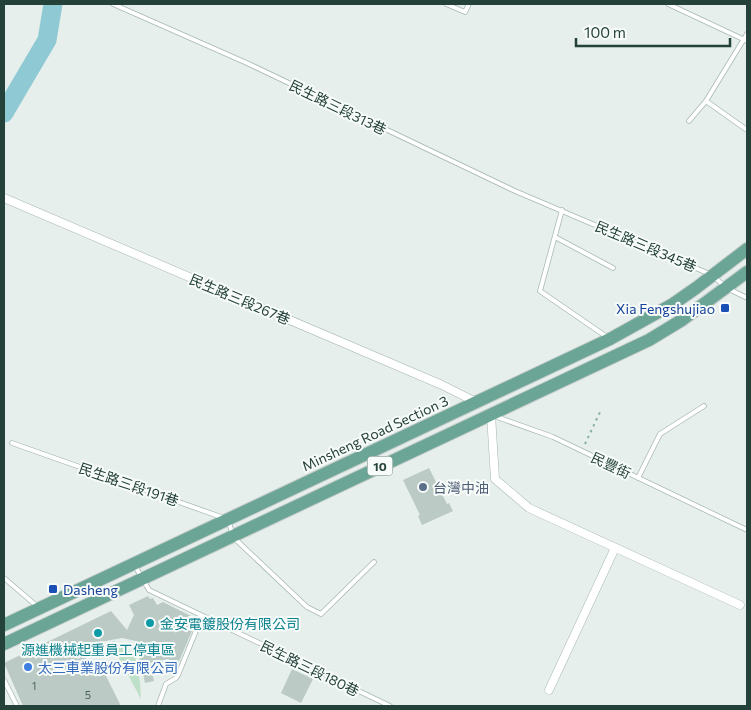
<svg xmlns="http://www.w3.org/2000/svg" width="751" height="710" font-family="Commissioner,'Noto Sans TC',sans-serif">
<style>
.green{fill:#bfe0c8}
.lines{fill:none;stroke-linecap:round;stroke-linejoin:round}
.river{stroke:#8ec9d4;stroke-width:19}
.building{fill:#bbcac4}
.service-casing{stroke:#a8b8b2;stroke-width:5.5}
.minor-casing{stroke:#a8b8b2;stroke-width:9}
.primary-casing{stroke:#c2cac8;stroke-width:14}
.path{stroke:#86b3a5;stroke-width:2;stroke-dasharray:2.5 4;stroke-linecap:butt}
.service{stroke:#fff;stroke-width:4}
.minor{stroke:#fff;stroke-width:8}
.primary{stroke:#6aa596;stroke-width:12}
.transit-dot{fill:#1a4fb4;stroke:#f7fbf9;stroke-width:2}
.service-dot{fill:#5c6f8a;stroke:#f7fbf9;stroke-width:2}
.culture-dot{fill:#0f9aa8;stroke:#f7fbf9;stroke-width:2}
.shop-dot{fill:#3f7fe0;stroke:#f7fbf9;stroke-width:2}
.labels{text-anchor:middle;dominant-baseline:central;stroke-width:4;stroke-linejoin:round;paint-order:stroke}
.number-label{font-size:11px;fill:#4a645c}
.shield{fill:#f7fbf9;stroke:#637a73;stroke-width:1}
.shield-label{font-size:12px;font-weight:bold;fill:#24423a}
.street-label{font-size:14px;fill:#24423a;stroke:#f7fbf9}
.transit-label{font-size:14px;fill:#164399;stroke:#f7fbf9;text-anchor:end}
.service-label{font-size:14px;fill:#4e5e75;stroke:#f7fbf9;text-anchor:start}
.culture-label{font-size:14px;fill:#0d838f;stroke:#f7fbf9;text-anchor:start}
.shop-label{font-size:14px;fill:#366cbe;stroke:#f7fbf9;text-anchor:start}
</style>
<rect width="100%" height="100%" fill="#e6efeb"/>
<!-- green -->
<path class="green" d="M114,641L135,655L140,682L141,699L111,643Z"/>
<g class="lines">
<!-- river -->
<path class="river" d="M4,113L47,40L53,4"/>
</g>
<!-- building -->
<path class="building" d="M429,468L447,504L449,503L453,511L422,525L418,516L420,515L403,480Z
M148,596L150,599L153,598L157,605L163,602L197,619L178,664L168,659L150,663L154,681L145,683L136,641L122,638L100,642L83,662L90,675L102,668L121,706H23L4,663L111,611L127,630L134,615L129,605Z
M292,669L313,679L301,703L281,693Z"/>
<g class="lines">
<defs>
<path id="service" d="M113,4L249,64L515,191L712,275L723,285
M446,4L465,12L469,4
M668,4L747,41
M706,101L747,130
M689,121L706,101L747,34
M562,210L540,291L607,337
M555,237L613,268
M729,289L747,298
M494,416L553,437L747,530
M12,443L224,518
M638,478L660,434L704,406
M229,522L233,537L307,607L321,614L374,562
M135,566L149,590L390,706
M4,578L38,607
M4,680L17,706
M158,706L166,684L176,678L178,675L202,616"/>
<path id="minor" d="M4,198L442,385L476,402
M491,415L495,479L529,508L740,605
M549,690L615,548"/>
<path id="primary" d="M4,625L610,339L673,304L696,288L747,249
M4,644L649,340L682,320L747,272"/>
</defs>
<!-- service casing -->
<use href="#service" class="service-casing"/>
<!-- minor casing -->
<use href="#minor" class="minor-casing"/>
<!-- primary casing -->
<use href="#primary" class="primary-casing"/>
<!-- path -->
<path class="path" d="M585,444L600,412"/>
<!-- service -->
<use href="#service" class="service"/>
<!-- minor -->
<use href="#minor" class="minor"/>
<!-- primary -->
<use href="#primary" class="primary"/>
</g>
<!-- markers -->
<g class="transit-dot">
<rect x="720" y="303" width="10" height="10" rx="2.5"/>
<rect x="48" y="584" width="10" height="10" rx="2.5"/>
</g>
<circle class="service-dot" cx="423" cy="487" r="5"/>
<g class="culture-dot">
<circle cx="150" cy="623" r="5"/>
<circle cx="98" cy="633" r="5"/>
</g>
<circle class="shop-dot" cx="28" cy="667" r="5"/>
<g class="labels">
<!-- number labels -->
<g class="number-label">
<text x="34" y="685">1</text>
<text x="88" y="694">5</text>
</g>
<!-- shield labels -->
<rect class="shield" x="367.5" y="456.5" width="25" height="19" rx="4"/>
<g class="shield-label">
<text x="380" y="466">10</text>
</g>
<!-- street labels -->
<g class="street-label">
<text transform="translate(338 107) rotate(26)">民生路三段313巷</text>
<text transform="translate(646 246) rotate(23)">民生路三段345巷</text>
<text transform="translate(240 299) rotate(23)">民生路三段267巷</text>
<text transform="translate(375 433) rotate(-25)">Minsheng Road Section 3</text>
<text transform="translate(611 465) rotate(25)">民豐街</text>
<text transform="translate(129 484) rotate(19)">民生路三段191巷</text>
<text transform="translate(310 668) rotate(26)">民生路三段180巷</text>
</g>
<!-- transit labels -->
<g class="transit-label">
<text x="715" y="308">Xia Fengshujiao</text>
<text x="63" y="589" text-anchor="start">Dasheng</text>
</g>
<!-- service labels -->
<g class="service-label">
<text x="433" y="487">台灣中油</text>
</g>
<!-- culture labels -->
<g class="culture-label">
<text x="160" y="623">金安電鍍股份有限公司</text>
<text x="98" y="649" text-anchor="middle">源進機械起重員工停車區</text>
</g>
<!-- shop labels -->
<g class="shop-label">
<text x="38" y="667">太三車業股份有限公司</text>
</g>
</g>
<!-- border -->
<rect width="751" height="710" fill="none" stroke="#24423a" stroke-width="10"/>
<!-- scale -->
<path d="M576 38v8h154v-8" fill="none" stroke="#24423a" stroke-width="2.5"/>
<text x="584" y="38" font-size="15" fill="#24423a" stroke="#f7fbf9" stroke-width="4" paint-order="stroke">100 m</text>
</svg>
